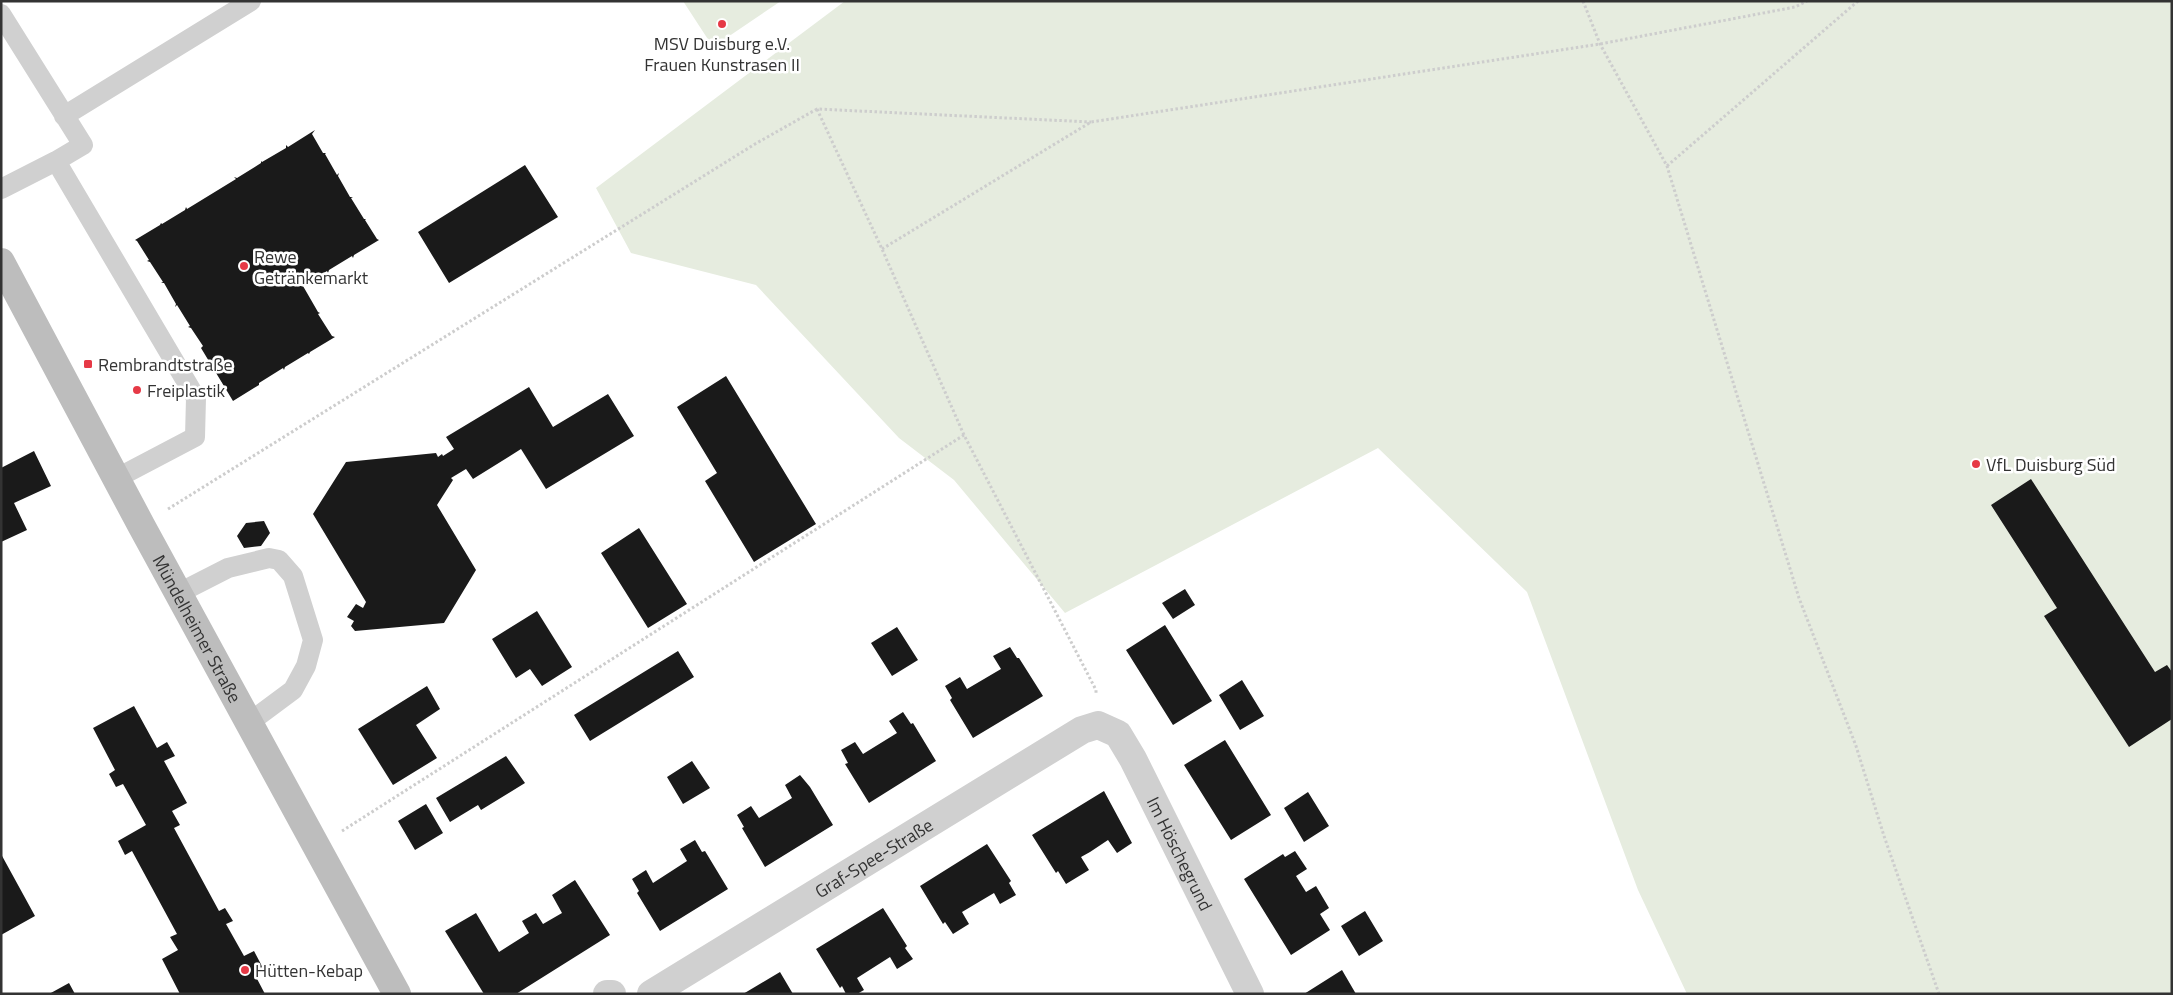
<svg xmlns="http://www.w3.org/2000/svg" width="2173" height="995" font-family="'Titillium Web',sans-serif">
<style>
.green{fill:#e6ecdf}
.building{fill:#1a1a1a}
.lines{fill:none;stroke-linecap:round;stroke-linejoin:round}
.path{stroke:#cdcdcd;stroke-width:3;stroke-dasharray:2.5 2.5;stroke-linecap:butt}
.service{stroke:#d0d0d0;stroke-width:20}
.minor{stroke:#d0d0d0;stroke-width:28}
.secondary{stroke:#bdbdbd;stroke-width:28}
.poi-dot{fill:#e63946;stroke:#fff;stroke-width:2}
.labels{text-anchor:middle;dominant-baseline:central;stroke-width:5;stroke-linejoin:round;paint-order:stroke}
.poi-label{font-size:18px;fill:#333;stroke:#fff;text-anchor:start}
.street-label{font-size:18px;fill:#333;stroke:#fff}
</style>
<rect width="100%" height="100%" fill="#fff"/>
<!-- green -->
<path class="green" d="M683,1H781L713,47Z
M845,1H2172V994H1687L1638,890L1527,592L1378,448L1065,613L954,480L899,438L756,285L631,253L596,188Z"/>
<!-- building -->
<path class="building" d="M315,130L312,134L323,153H326L325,154L337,175L339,173L338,176L350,197H353L351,198L364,219H366L365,220L377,239L379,240L354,255L353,258L352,256L329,270L328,273L327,271L303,286L318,312L320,313L318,314L332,336L335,337L310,352L309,354L308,353L285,367L284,370L283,368L259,383V385L233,401L201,348L203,346L191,328L188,327L190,326L177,305L175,307L176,304L164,283H161L163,282L150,262L147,261L149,260L137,241L135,240L160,225L161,223L162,224L185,210L186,207L187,209L236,179L234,177L237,178L261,163V161L262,162L286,148V145L288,147Z
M525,165L558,217L449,283L418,232Z
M726,376L816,524L754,562L705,481L717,473L677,407Z
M529,387L553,427L608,394L634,436L546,489L521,449L473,479L466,469L451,478L453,480L437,505L476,570L444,623L355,631L351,626L354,621L347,617L356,604L363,608L366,602L313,514L346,462L436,453L438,457L442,454L443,456L454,449L446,437Z
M34,451L51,486L14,503L27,530L1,542V468Z
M2031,479L2155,672L2167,665L2172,672V719L2129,747L2044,616L2057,608L1991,505Z
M264,521L270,533L261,546L244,548L237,536L246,523Z
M639,528L687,604L648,628L601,553Z
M1185,589L1195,605L1173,619L1162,603Z
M537,611L572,667L542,686L530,669L516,678L492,639Z
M1165,625L1212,701L1173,725L1126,650Z
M897,627L918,660L892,676L871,643Z
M1010,647L1017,658H1019L1043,696L973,738L950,700L952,698L945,686L960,677L967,689L1001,669L993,656Z
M678,651L694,677L590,741L574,715Z
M1242,680L1264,716L1240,730L1219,695Z
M427,686L440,709L416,725L437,758L393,785L358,729Z
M134,706L157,748L167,742L175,756L164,761L187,803L172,811L180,825L174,828L219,911L225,908L233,921L226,924L244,956L254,951L264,970L255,975L265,994H180L162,959L178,950L170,937L177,934L132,851L125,855L118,841L146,825L123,784L116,787L109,774L115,770L93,728Z
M903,712L911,724L913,723L936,761L869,803L845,764L848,763L841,750L855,742L863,754L897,733L889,721Z
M1225,740L1271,815L1231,840L1184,765Z
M506,756L525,783L481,810L478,805L450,822L436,798Z
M692,761L710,788L683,804L667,777Z
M800,775L810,787L833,825L765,867L742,828L744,827L737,815L751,806L759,818L792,798L785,785Z
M1104,791L1132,843L1117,853L1108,840L1090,852L1081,857L1089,870L1066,884L1058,871L1056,873L1032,835Z
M1308,792L1329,826L1304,842L1284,808Z
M426,804L443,833L415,850L398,821Z
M695,840L702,852L705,851L728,889L660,931L637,893L639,891L632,879L646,870L653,883L687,861L680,849Z
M987,844L1011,881L1009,883L1016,895L1000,904L994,893L962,912L969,924L953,934L945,922L943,924L920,886Z
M1295,851L1307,869L1296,876L1306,892L1316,886L1329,908L1320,914L1330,930L1291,955L1244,879L1283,854L1285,857Z
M1,854L35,916L1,935Z
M575,880L610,935L516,994H484L445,931L476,913L499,952L529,933L522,921L536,913L543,924L562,913L552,895Z
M883,908L907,946L905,948L913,959L897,969L890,957L857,978L864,990L857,994H846L842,986L840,988L816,949Z
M1365,911L1383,941L1359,956L1341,926Z
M1342,970L1356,994H1304Z
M780,972L793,994H743Z
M69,983L75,994H49Z"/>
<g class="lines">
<!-- path -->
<path class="path" d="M1583,1L1600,44L1667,166L1799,598L1856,746L1884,836L1939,994
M817,109L882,249L964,435L1096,690V695
M1667,166L1858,1
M882,249L1091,122L1600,44L1795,7L1807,1
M168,509L755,144L817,109L1091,122
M342,831L964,435"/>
<!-- service -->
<path class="service" d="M1,14L83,145L56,161L196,398L195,437L117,478
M64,116L251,1
M1,189L56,161
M179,593L228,568L269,558L279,560L293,576L313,640L306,666L293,690L250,722"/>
<!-- minor -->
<g class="minor">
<path d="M607,994H612"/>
<path id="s1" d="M651,994L1082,730L1098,725L1118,734L1133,759L1250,994"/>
</g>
<!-- secondary -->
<path class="secondary" id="s2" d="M1,262L141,525L397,994"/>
</g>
<!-- markers -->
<g class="poi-dot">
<circle cx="722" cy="24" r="5"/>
<circle cx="244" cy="266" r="5"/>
<rect x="83" y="359" width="10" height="10" rx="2.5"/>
<circle cx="137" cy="390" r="5"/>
<circle cx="1976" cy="464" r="5"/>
<circle cx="245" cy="970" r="5"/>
</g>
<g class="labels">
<!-- poi labels -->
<g class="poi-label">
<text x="722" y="43" text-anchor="middle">MSV Duisburg e.V.<tspan x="722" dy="21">Frauen Kunstrasen II</tspan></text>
<text x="254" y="256">Rewe<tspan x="254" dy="21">Getränkemarkt</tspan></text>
<text x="98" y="364">Rembrandtstraße</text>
<text x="147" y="390">Freiplastik</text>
<text x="1986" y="464">VfL Duisburg Süd</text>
<text x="255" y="970">Hütten-Kebap</text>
</g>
<!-- street labels -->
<g class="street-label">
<text stroke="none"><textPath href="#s2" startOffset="416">Mündelheimer Straße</textPath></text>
<text stroke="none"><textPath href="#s1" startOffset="679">Im Höschegrund</textPath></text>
<text stroke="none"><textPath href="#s1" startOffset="261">Graf-Spee-Straße</textPath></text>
</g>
</g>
<!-- border -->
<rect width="2173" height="995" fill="none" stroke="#333333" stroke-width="5"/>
</svg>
